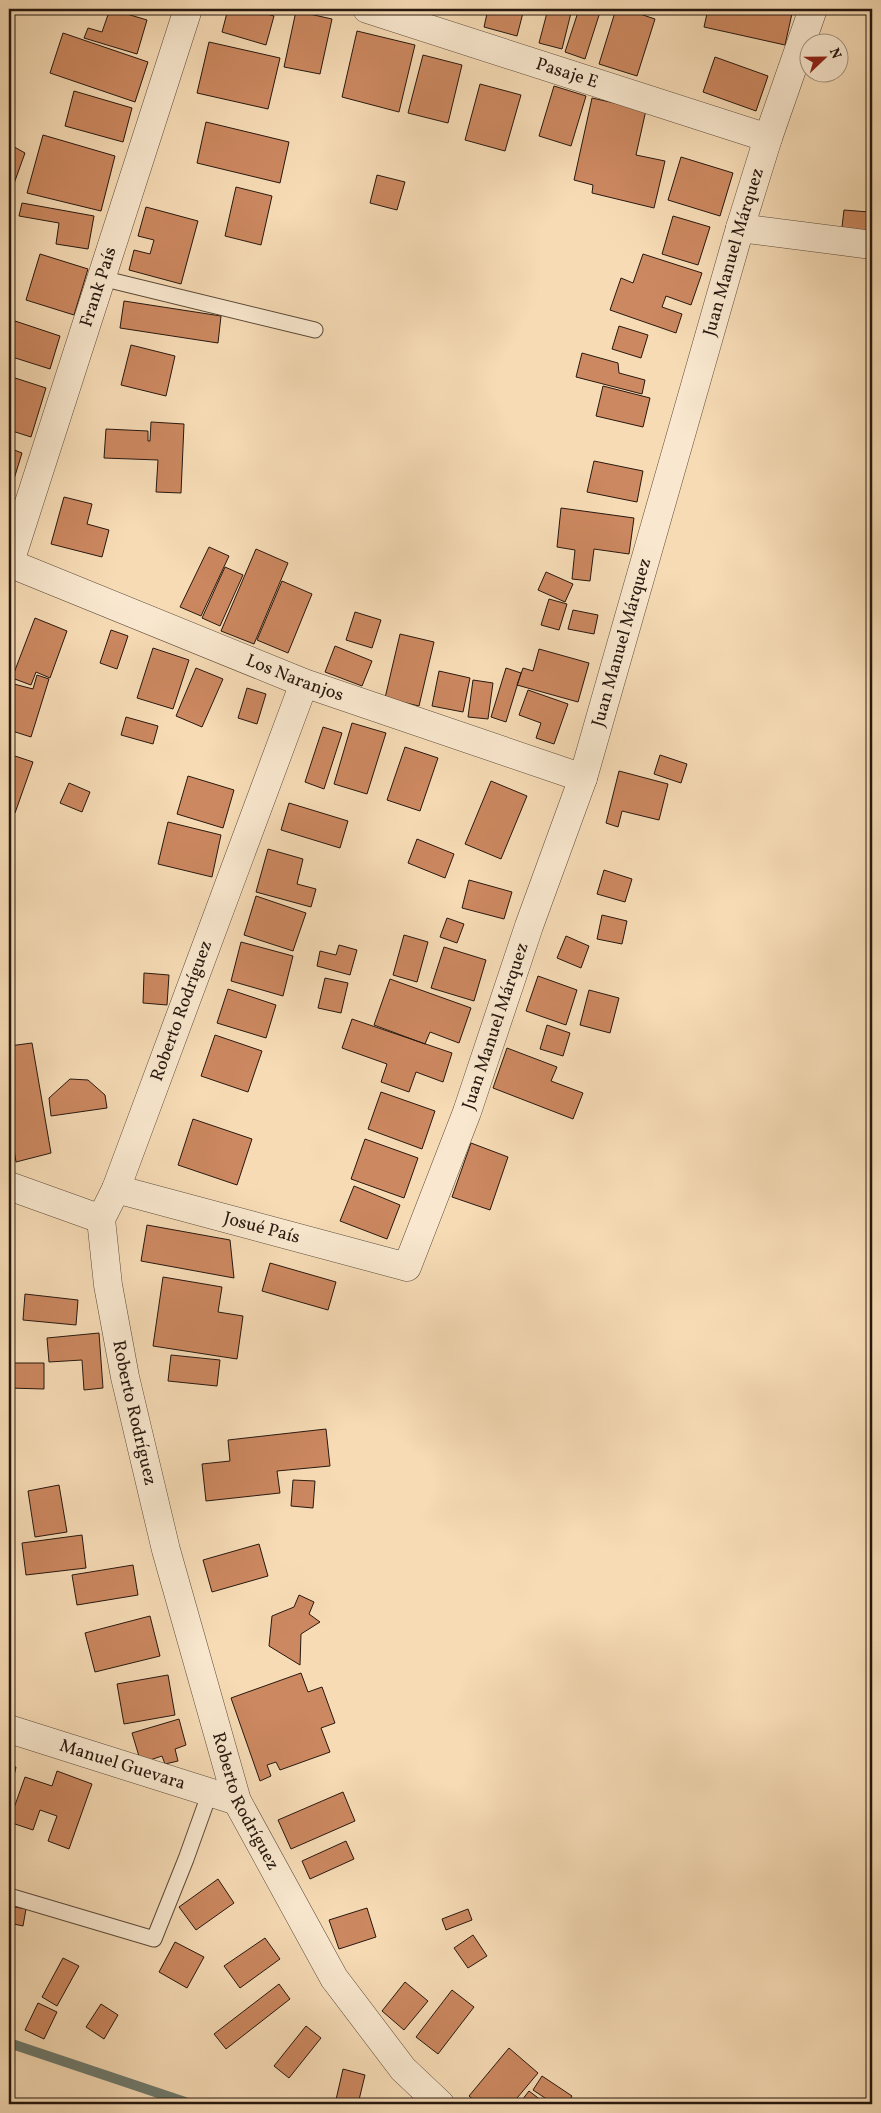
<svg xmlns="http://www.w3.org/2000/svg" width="881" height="2113" font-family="Vollkorn,serif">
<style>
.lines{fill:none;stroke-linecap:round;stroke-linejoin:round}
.stream{stroke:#6e7a6e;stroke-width:10}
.building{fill:#cc8860;stroke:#27180f}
.service-casing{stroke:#5b4938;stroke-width:17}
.minor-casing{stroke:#5b4938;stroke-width:29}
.service{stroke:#f9e8cf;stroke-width:15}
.minor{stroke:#f9e8cf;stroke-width:28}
.labels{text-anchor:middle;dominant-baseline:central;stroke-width:4.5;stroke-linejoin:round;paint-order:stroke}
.street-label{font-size:18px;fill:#27180f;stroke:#f9e8cf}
</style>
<rect width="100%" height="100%" fill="#f6dbb5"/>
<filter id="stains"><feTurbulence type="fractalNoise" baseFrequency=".004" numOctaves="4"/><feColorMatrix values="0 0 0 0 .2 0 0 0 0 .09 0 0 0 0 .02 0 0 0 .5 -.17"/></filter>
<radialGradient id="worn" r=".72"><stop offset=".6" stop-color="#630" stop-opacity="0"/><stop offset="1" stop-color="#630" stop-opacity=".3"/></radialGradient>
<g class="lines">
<!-- stream -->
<path class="stream" d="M9,2043L191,2104"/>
</g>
<!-- building -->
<path class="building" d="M9,9H30L29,14Z
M110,9L147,20L137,54L84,38L88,28L102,32Z
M228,9H249L274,16L266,45L222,32Z
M488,9H524L517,36L484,27Z
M548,9H572L562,49L539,43Z
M579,9H601L585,59L565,52Z
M616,9H625L655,19L637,76L599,64Z
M708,9H793L785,45L704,27Z
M296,11L332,19L320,74L284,67Z
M357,31L415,45L399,112L342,97Z
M63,33L148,62L135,102L50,73Z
M209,42L280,58L268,109L197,93Z
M423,55L462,65L448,123L408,113Z
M715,57L768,76L756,111L703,92Z
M480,84L521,95L505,151L465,140Z
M554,86L586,96L571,146L539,136Z
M74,91L132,108L123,142L65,126Z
M592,98L646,110L636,155L665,161L654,208L592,193L593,185L574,180Z
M206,122L289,142L280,183L197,163Z
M43,135L115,156L101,211L27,193Z
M9,144L25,153L12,189L9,188Z
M681,157L733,173L720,216L668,200Z
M377,175L405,182L397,210L370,203Z
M236,187L272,196L261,245L225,236Z
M870,201L872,202V238L841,235L844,210L869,212Z
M22,203L94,216L88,249L56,244L59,223L19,216Z
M146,207L198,221L181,284L129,270L134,250L150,254L154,240L138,236Z
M673,216L710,227L698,265L662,254Z
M40,254L88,269L74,315L26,300Z
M643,254L702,273L691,305L666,296L662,307L682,314L676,333L610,310L621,278L633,283Z
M124,301L221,316L218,343L120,328Z
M15,321L60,336L50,369L9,356V342Z
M619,326L648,335L641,358L612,349Z
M131,345L175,356L166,396L121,385Z
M582,353L618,363L619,373L645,380L642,394L576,377Z
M9,376L46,388L31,437L9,430Z
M603,386L650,398L643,427L596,416Z
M151,422L184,424L181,493L156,492L158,460L104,458L106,429L148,431V441H150Z
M9,448L22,453L10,492L9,491Z
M594,461L643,471L637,502L587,492Z
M64,497L92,504L87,524L109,530L102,557L51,544Z
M561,508L634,518L629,554L594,549L590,581L572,579L575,550L557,547Z
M209,547L229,556L201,616L180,607Z
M256,549L288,563L254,644L221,631Z
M225,567L243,575L220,626L202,618Z
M546,572L573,584L565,602L538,590Z
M282,581L312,594L288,653L257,640Z
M549,599L567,604L559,630L541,625Z
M573,610L598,615L594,634L568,629Z
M355,612L381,620L372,648L346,640Z
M35,618L67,631L50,678L36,672L31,685L12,678Z
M111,630L128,636L117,669L100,663Z
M400,634L434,642L419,706L385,698Z
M335,646L372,661L362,686L325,672Z
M153,648L189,660L173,709L137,698Z
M539,649L589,663L578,702L517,685L523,668L533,671Z
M196,668L223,679L202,727L176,716Z
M506,668L521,673L506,722L491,717Z
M439,671L470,678L463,712L432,706Z
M37,675L49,679L31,737L9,730V688L10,683L33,689Z
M473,680L493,683L488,719L468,717Z
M247,688L266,694L257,724L238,718Z
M528,690L568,704L554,744L536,738L541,723L519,715Z
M126,717L158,726L153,744L121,735Z
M352,723L386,733L367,794L334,784Z
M323,727L342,733L324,789L305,782Z
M405,747L438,758L420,811L387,800Z
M9,754L33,762L15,813L9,811Z
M660,755L687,764L681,783L654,774Z
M619,771L668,784L659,820L622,811L618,827L606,823Z
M188,776L234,790L223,828L177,814Z
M491,781L527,796L501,859L465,844Z
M69,783L90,792L82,812L60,803Z
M289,803L348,821L340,848L281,830Z
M168,822L221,835L212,877L158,864Z
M417,839L454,854L445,878L408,863Z
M268,849L303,859L297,884L316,889L311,907L256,892Z
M604,870L632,879L625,902L597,894Z
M469,880L512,892L504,919L462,908Z
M256,896L306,913L293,951L244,935Z
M602,915L627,921L622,944L597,939Z
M447,918L464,924L457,943L440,937Z
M404,935L428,942L417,982L393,975Z
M566,936L589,946L581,968L557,958Z
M241,942L293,956L283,996L231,981Z
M339,945L357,950L350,975L317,966L320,951L336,955Z
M444,947L486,960L474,1001L431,988Z
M144,973L169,975L167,1005L143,1003Z
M538,976L577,990L566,1025L526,1011Z
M325,978L348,983L341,1013L318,1008Z
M390,979L471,1008L459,1043L430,1032L425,1044L374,1025Z
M228,989L276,1005L266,1038L217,1023Z
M589,990L619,998L610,1033L580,1025Z
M352,1019L452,1053L443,1082L416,1072L409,1092L381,1082L387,1064L342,1048Z
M547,1025L570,1033L563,1056L540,1049Z
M215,1035L262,1051L248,1092L201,1076Z
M32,1043L51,1153L16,1162L9,1117V1046Z
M507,1048L557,1067L551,1081L583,1093L573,1119L493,1088Z
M70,1079L88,1080L105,1095L107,1108L51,1116L49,1098Z
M381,1092L435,1111L422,1149L368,1129Z
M193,1119L252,1139L237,1185L178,1165Z
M365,1139L418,1158L404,1198L351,1179Z
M471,1143L508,1157L490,1210L452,1197Z
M354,1186L400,1205L387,1239L340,1221Z
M147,1225L230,1240L234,1278L141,1261Z
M270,1263L336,1282L328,1310L262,1291Z
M163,1277L222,1287L218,1312L243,1316L237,1359L153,1346Z
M25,1294L78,1300L76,1325L23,1320Z
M99,1333L103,1388L84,1390L82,1360L49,1362L47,1338Z
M171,1355L220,1360L217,1386L168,1381Z
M9,1363H44V1389L9,1388Z
M326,1429L330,1466L277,1471L280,1493L206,1501L202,1464L230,1461L228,1440Z
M293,1480L315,1481L313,1508L291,1506Z
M59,1485L67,1532L35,1537L28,1491Z
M82,1535L86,1568L26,1575L22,1543Z
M259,1544L268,1576L212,1592L203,1560Z
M133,1565L138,1595L77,1605L72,1575Z
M299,1595L314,1602L309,1614L320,1622L301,1634L300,1665L269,1646L272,1616L294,1607Z
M150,1616L160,1656L95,1672L85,1633Z
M301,1673L308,1692L322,1687L335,1723L321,1728L330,1752L280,1770L276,1762L267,1765L271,1776L260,1781L231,1698Z
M168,1675L175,1715L124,1724L117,1684Z
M179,1719L186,1745L175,1749L178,1761L165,1764L162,1756L141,1763L132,1733Z
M9,1765L16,1767L9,1798Z
M57,1771L92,1784L69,1849L48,1841L57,1816L40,1810L33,1830L9,1822L25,1777L52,1786Z
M343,1792L355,1821L291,1849L278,1820Z
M346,1841L354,1859L310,1879L302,1861Z
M218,1879L234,1903L196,1930L179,1907Z
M9,1906L26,1909L23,1926L9,1923Z
M367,1908L376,1937L339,1949L329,1920Z
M468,1909L472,1920L446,1930L442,1919Z
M473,1935L487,1956L468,1968L454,1948Z
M265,1938L280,1959L240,1988L224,1966Z
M175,1942L204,1957L187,1988L159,1972Z
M63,1958L79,1966L57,2006L42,1997Z
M405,1982L428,2001L404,2030L382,2011Z
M279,1984L290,1999L226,2049L214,2034Z
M452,1990L474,2007L438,2054L416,2037Z
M38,2003L57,2012L44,2039L25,2030Z
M101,2004L118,2015L104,2039L86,2027Z
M306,2026L321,2038L289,2078L274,2066Z
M509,2048L538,2073L512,2104H478L469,2096Z
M343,2069L365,2075L358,2104H335Z
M542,2076L572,2096L567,2104H554L533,2090Z
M529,2091L546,2104H519Z"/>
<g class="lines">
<defs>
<path id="service" d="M101,278L315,330
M9,1896L154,1939L186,1859L210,1792"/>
<g id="minor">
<path id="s1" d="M367,9L768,138"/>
<path d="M740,228L872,245"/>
<path id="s2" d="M9,563L304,683L583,778"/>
<path id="s3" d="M9,565L188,9"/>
<path id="s4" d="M304,683L116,1189L101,1219L108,1285L125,1377L166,1550L237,1801L334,1978L403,2069L440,2104"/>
<path d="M9,1186L101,1219"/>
<path id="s5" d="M116,1189L407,1267L467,1112L529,926L583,778L740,228L768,138L813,9"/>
<path id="s6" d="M9,1729L237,1801"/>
</g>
</defs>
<!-- service casing -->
<use href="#service" class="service-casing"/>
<!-- minor casing -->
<use href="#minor" class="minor-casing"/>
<!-- service -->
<use href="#service" class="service"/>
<!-- minor -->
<use href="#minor" class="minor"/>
</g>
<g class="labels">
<!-- street labels -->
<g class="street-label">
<text stroke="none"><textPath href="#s1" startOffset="210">Pasaje E</textPath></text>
<text stroke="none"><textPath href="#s5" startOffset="1368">Juan Manuel Márquez</textPath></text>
<text stroke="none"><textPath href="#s3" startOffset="292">Frank País</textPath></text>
<text stroke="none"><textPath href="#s5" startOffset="962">Juan Manuel Márquez</textPath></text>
<text stroke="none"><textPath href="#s2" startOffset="308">Los Naranjos</textPath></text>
<text transform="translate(182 1011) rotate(-70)">Roberto Rodríguez</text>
<text stroke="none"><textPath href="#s5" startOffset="558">Juan Manuel Márquez</textPath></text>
<text stroke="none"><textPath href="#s5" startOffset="151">Josué País</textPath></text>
<text stroke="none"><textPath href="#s4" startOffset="770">Roberto Rodríguez</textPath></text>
<text stroke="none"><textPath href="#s6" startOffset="119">Manuel Guevara</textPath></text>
<text stroke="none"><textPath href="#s4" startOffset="1175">Roberto Rodríguez</textPath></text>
</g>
</g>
<!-- margin -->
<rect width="881" height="2113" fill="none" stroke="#f6dbb5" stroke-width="30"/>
<rect x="10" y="10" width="861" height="2093" fill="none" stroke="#27180f" stroke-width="2.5"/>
<rect x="15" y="15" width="851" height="2083" fill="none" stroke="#27180f"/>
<!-- north arrow -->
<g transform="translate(824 58) rotate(68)"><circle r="24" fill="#f9e8cf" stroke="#a59582"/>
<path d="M0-4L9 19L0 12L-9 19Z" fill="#8f2418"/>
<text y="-8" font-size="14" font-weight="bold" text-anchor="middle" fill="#27180f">N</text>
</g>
<rect width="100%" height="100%" filter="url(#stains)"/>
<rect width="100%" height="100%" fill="url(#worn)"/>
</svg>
